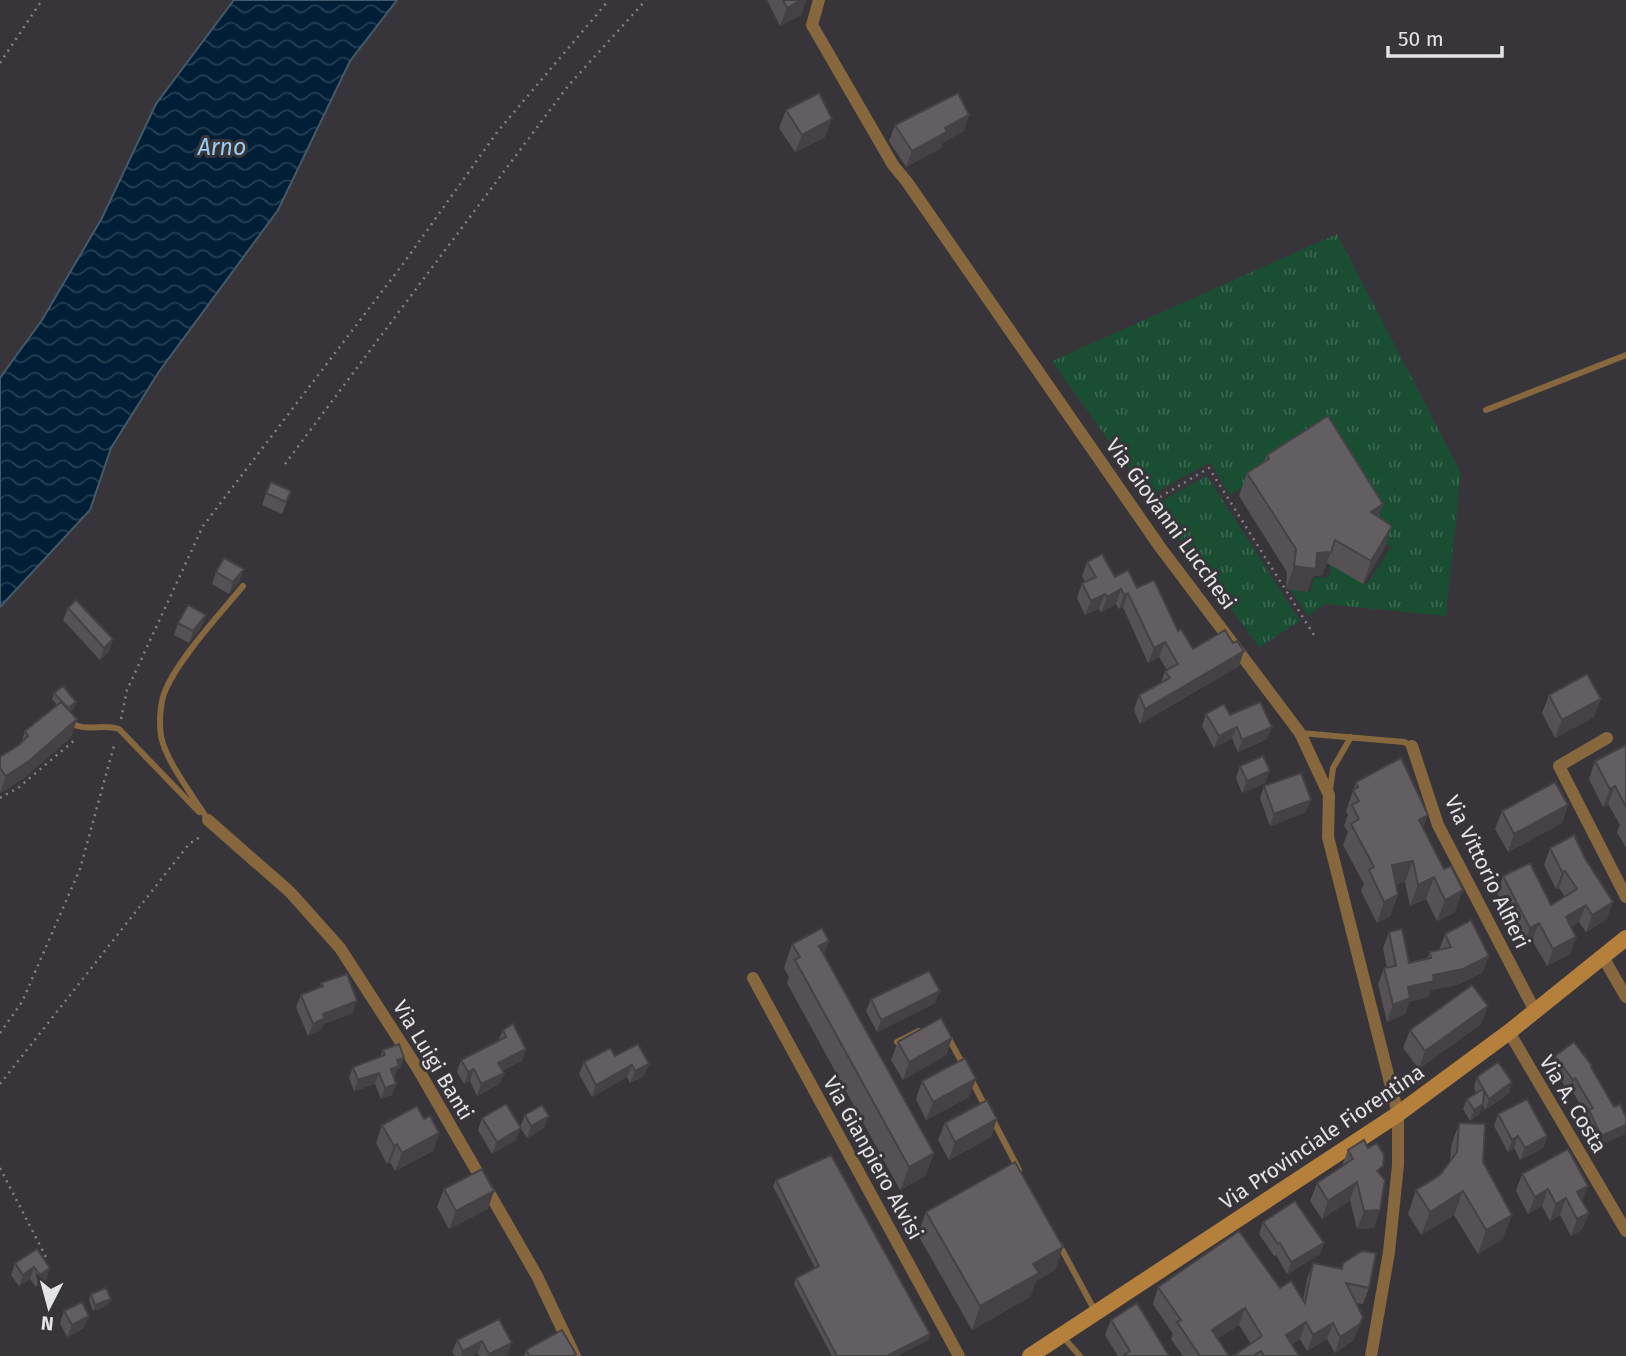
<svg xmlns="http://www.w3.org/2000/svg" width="1626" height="1356" font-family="'Fira Sans',sans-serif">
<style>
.grass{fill:url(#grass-tufts)}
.water{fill:url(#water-waves);stroke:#44596a;stroke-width:2}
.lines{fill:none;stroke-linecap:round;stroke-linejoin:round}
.path{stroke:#848185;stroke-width:2.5;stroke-dasharray:2 5;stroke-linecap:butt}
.service{stroke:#87673e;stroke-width:6}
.minor{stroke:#87673e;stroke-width:12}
.secondary{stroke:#b4803b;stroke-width:16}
.wall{fill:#555154}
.shaded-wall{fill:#454245}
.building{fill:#635e62;stroke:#454245;stroke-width:2}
.labels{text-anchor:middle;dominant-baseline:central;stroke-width:6;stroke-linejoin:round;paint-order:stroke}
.street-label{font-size:21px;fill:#e4e3e5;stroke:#38353a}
.water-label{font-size:23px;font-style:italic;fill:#9bccf4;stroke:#38353a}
</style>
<defs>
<pattern id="grass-tufts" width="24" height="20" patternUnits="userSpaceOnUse" patternTransform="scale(1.75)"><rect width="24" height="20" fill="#194e32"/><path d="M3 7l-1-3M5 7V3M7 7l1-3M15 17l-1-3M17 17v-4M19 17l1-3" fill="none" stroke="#3a6750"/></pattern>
<pattern id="water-waves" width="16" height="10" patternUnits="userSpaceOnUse" patternTransform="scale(1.75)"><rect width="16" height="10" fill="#001e35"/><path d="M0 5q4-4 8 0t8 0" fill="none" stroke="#253f52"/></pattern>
</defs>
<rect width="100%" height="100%" fill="#38353a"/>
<!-- grass -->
<path class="grass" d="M1337,234L1461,473L1446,616L1325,604L1308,616L1290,589L1311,591L1314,577L1325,578L1331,573L1329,563L1367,585L1391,547L1370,534L1326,436L1230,495L1212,465L1208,463L1157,492L1146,493L1052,361Z
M1207,476L1300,621L1259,647L1159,512V505L1162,501Z"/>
<!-- water -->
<path class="water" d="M234,0H397L350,61L278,210L158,373L111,448L90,510L0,607V378L42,320L102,218L156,104Z"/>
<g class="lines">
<!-- path -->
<path class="path" d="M0,63L42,0
M285,464L568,86L646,0
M1160,497L1209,468L1314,635
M121,719L127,690L203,526L403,264L498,131L609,0
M0,798L18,788L77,738
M0,1033L22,1002L80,869L115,742
M0,1084L189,844L203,835
M0,1168L48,1261"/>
<!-- service -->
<path class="service" d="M1486,410L1626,355
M69,722C87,733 100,723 119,729L199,812
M1300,733L1404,742L1412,746
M1330,790L1333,768L1351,737
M208,820C194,797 166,762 161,736C159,722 160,701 166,689C180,657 220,614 243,586
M948,1037L965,1068
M897,1042L919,1031
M970,1077L986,1108
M993,1120L1019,1170
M1059,1244L1095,1311
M1063,1337L1080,1356"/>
<!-- minor -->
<path class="minor" d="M819,0L812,25L893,165L907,182L1160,547L1300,733L1329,795L1328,837L1398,1114V1165L1389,1252L1371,1356
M1607,738L1559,766L1626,897
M1412,746L1438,825L1535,1011
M208,820L290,892L340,948L418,1069L537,1276L575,1356
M1603,957L1626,997
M753,978L959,1356
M1509,1032L1626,1231"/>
<!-- secondary -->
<path class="secondary" d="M1030,1356L1398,1114L1509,1032L1626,938"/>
</g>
<!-- wall -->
<path class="wall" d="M767,0H806L801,15L780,26Z
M786,110L825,137L795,152L779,128Z
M895,125L964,131L943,142L941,148L906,167L889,141Z
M1267,455L1383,504L1378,517L1392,526L1384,549L1363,584L1327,563L1322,575L1313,576L1307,592L1286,589L1287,572L1239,496L1247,473L1264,462Z
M291,491L282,514L262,505L266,493Z
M1087,562L1115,577L1137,588L1178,631L1193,649L1239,666L1140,724L1134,710L1139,695L1161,683L1165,671L1167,670L1159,657L1148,663L1123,607L1119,609L1116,604L1101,612L1099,609L1085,615L1077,598L1082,583L1085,582L1082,576Z
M216,572L240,581L229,594L212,584Z
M68,608L113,639L109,651L100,660L63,620Z
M206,615L201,627L189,643L174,635L178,623Z
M54,693L76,702L74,708L70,712L77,719L71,737L23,779L0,793V757L21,743L25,731L57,705L52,699Z
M1549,695L1594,717L1555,738L1542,713Z
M1206,714L1230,715L1267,739L1238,752L1232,738L1214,748L1202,726Z
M1626,745V848L1617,832L1620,825L1608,804L1603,807L1589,779L1595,761Z
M1240,766L1265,783L1242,793L1236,778Z
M1356,782L1423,828L1455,912L1437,921L1426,899L1410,906L1405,882L1396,884L1398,895L1390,916L1377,923L1361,891L1364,884L1343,845L1348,832L1344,826L1348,815L1346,811Z
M1264,786L1306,812L1270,826L1260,798Z
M1568,805L1562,823L1508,852L1495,829L1502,811Z
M1550,848L1607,919L1586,932L1579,922L1571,927L1576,937L1570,954L1547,966L1532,940L1523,945L1497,893L1503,876L1551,905L1565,897L1559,888L1556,889L1544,865Z
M1389,932L1409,963L1427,959L1430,952L1439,950L1445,934L1483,972L1457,985L1431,990L1428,997L1409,1002L1405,1014L1387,1022L1378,984L1384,968H1387L1383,948Z
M792,944L824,955L934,1153L925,1176L900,1190L787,983L789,977L784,968Z
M321,983L353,1013L323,1024L321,1030L308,1036L296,1007L301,995L320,988Z
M871,999L935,1003L877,1032L866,1011Z
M1481,1024L1419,1069L1403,1048L1410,1030Z
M503,1030L522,1061L502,1070L504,1073L499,1084L477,1096L470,1081L464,1084L457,1072L461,1060L498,1041Z
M952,1038L946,1055L903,1080L891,1060L898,1042Z
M638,1044L644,1076L630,1083L627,1077L592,1097L579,1074L584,1062L615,1056Z
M383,1050L404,1058L400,1068L397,1069L393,1077L396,1084L392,1095L381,1099L375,1084L354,1091L349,1078L353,1067L380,1057Z
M1555,1056L1591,1068L1625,1134L1597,1147L1585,1121L1587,1116L1571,1089L1569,1091L1551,1067Z
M1477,1077L1512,1082L1509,1093L1485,1110L1483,1105L1479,1114L1470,1121L1463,1109L1467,1099L1476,1093L1474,1087Z
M922,1081L969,1097L926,1120L916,1099Z
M1498,1114L1547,1136L1543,1148L1520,1160L1514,1148L1508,1152L1494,1126Z
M525,1115L544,1128L527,1138L520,1127Z
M482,1118L516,1140L492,1154L478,1130Z
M424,1119L439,1133L433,1151L395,1171L390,1162L387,1164L376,1143L382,1125Z
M997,1119L991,1137L949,1160L938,1140L945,1123Z
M1459,1123L1483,1162L1503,1239L1478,1254L1454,1215L1421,1235L1408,1214L1416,1190L1440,1175L1450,1163L1451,1146Z
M1368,1148L1380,1174L1374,1228L1357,1229L1350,1200L1322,1219L1310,1201L1317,1183L1342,1166L1348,1150Z
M1522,1174L1583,1202L1582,1230L1571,1236L1560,1215L1550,1221L1542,1206L1528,1214L1516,1191Z
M776,1180L930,1334L928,1340L897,1356H832L794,1284L796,1278L815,1268L773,1186Z
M444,1189L488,1209L449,1229L437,1207Z
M926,1212L1063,1247L1055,1270L1036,1281L1030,1297L972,1330L918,1235Z
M1263,1222L1324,1243L1319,1255L1287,1274L1276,1255L1274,1256L1259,1234Z
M15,1263L50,1268L46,1280L36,1287L30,1279L19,1286L11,1275Z
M1313,1263L1341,1269L1343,1263L1369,1288L1363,1304L1356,1303L1354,1340L1335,1353L1327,1339L1307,1351L1300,1339L1292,1344L1299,1356H1233L1251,1344L1239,1325L1218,1338L1229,1356H1183L1171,1339L1173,1334L1153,1304L1158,1287L1280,1288L1303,1300L1307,1279Z
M91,1294L111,1299L108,1305L93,1311L89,1300Z
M64,1311L84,1328L67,1337L60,1323Z
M499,1319L507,1355L505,1356H479L478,1353L472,1356H455L452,1352L457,1340Z
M1111,1320L1169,1356H1118L1105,1335Z
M526,1350L575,1356H524Z"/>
<!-- shaded-wall -->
<path class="shaded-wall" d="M801,0H806L801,15L780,26L787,8Z
M969,115L964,131L943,142L941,148L906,167L912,151L945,128Z
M832,119L825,137L795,152L802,135Z
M1383,504L1375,526L1371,512Z
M1392,526L1384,549L1363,584L1371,561Z
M1331,552L1322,575L1313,576L1307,592L1286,589L1294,566L1317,553Z
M244,569L240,581L229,594L233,582Z
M1121,589L1116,604L1101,612L1107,597Z
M1128,593L1123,607L1119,609L1124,595Z
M1105,594L1099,609L1085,615L1091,601Z
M206,615L201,627L189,643L193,631Z
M113,639L109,651L100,660L104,648Z
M1165,642L1159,657L1148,663L1154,648Z
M1244,651L1239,666L1140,724L1145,709Z
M1601,699L1594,717L1555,738L1562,720Z
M76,702L74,708L66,714L68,708Z
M77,719L71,737L23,779L0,793L6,776Z
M1237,727L1232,738L1214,748L1219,736Z
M1272,727L1267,739L1238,752L1242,740Z
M1270,771L1265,783L1242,793L1247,781Z
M1615,786L1608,804L1603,807L1610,789Z
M1311,800L1306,812L1270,826L1274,814Z
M1568,805L1562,823L1508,852L1514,834Z
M1428,815L1420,836L1419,820Z
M1413,861L1405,882L1384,887L1392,865Z
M1565,871L1559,888L1556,889L1562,872Z
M1434,877L1426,899L1410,906L1418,885Z
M1463,890L1455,912L1437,921L1445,900Z
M1398,895L1390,916L1377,923L1384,902Z
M1613,902L1607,919L1586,932L1592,915Z
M1586,905L1579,922L1560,934L1566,917Z
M1539,923L1532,940L1523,945L1530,928Z
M1576,937L1570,954L1547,966L1553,949Z
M829,941L820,964L819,946Z
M1489,956L1483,972L1457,985L1431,990L1428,997L1409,1002L1405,1014L1387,1022L1393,1005L1408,987L1433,975Z
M940,991L935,1003L877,1032L881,1020Z
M357,1001L353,1013L323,1024L321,1030L308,1036L313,1024L323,1014Z
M1488,1006L1481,1024L1419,1069L1425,1051Z
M952,1038L946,1055L903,1080L909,1062Z
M526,1049L522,1061L494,1075L498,1063Z
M404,1058L400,1068L397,1069L395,1077L387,1080L391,1069L397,1060Z
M649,1064L644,1076L630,1083L635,1071Z
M632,1065L627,1077L592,1097L596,1085Z
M474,1069L470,1081L464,1084L468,1072Z
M379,1073L375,1084L354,1091L358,1080Z
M504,1073L499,1084L477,1096L481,1084Z
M1575,1078L1571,1089L1569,1091L1573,1080Z
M976,1079L969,1097L926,1120L933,1102Z
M1512,1082L1509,1093L1485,1110L1489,1099Z
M396,1084L392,1095L381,1099L385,1088Z
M1483,1104L1479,1114L1470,1121L1474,1110Z
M549,1116L544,1128L527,1138L531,1126Z
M997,1119L991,1137L949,1160L955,1142Z
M1626,1125L1625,1134L1597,1147L1601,1136Z
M521,1128L516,1140L492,1154L497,1142Z
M439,1133L433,1151L395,1171L402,1153Z
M1518,1136L1514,1148L1508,1152L1512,1140Z
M1547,1136L1543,1148L1520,1160L1525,1148Z
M397,1144L390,1162L387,1164L394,1146Z
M934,1153L925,1176L900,1190L909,1167Z
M1357,1182L1350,1200L1322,1219L1328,1201Z
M1588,1186L1582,1203L1571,1209L1577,1192Z
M1548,1189L1542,1206L1528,1214L1535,1197Z
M494,1191L488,1209L449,1229L456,1211Z
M1463,1191L1454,1215L1421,1235L1430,1212Z
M1566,1198L1560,1215L1550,1221L1556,1204Z
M1380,1210L1374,1228L1357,1229L1364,1211Z
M1589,1213L1582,1230L1571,1236L1577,1219Z
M1512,1215L1503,1239L1478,1254L1486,1230Z
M1324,1243L1319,1255L1287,1274L1291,1262Z
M1063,1247L1055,1270L1036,1281L1030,1297L972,1330L980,1306L1033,1264Z
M34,1267L30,1279L19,1286L23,1275Z
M50,1268L46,1280L36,1287L40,1275Z
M111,1299L108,1305L93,1311L95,1305Z
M1245,1308L1239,1325L1206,1346L1212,1330Z
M89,1316L84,1328L67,1337L72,1325Z
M1363,1317L1354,1340L1335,1353L1340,1337Z
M1306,1322L1300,1339L1280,1351L1286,1335Z
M1333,1323L1327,1339L1307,1351L1313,1335Z
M930,1334L928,1340L897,1356H887Z
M482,1341L478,1353L472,1356H461L463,1351Z
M512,1343L507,1355L505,1356H488L489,1354Z"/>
<!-- building -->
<path class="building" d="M783,0H801L787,8Z
M819,93L832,119L802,135L786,110Z
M958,93L969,115L945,128L947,132L912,151L895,125Z
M1328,416L1383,504L1371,512L1392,526L1371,561L1335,540L1331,552L1317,553L1316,569L1294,566L1296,549L1247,473L1269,459L1267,455Z
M271,482L291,491L286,502L266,493Z
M1102,554L1115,577L1128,570L1137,588L1154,580L1178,631L1181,629L1193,649L1225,630L1233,643L1237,641L1244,651L1145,709L1139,695L1170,678L1165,671L1178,664L1165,642L1154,648L1128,593L1124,595L1121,589L1107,597L1105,594L1091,601L1082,583L1096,577L1087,562Z
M224,558L244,569L233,582L216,572Z
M76,600L113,639L104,648L68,608Z
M188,605L206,615L193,631L178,623Z
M1587,674L1601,699L1562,720L1549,695Z
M63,686L76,702L68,708L54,693Z
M61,702L77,719L29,761L6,776L0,768V757L19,745L28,736L25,731Z
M1260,702L1272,727L1242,740L1237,727L1219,736L1206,714L1224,704L1230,715Z
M1626,745V807L1615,786L1610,789L1595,761Z
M1263,756L1270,771L1247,781L1240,766Z
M1401,758L1428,815L1419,820L1444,869L1451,866L1463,890L1445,900L1434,877L1418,885L1413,861L1392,865L1398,895L1384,902L1369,870L1374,867L1351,824L1359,819L1352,805L1359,801L1353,790L1358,787L1356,782Z
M1301,773L1311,800L1274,814L1264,786Z
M1555,782L1568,805L1514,834L1502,811Z
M1574,835L1586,860L1613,902L1592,915L1586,905L1566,917L1576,937L1553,949L1539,923L1530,928L1503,876L1530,863L1551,905L1577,889L1565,871L1562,872L1550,848Z
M1471,920L1489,956L1463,969L1433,975L1434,981L1408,987L1410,998L1393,1005L1384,968L1396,966L1389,932L1402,929L1409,963L1431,958L1430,952L1451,947L1445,934Z
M822,928L829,941L819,946L934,1153L909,1167L795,960L800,957L792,944Z
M929,971L940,991L881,1020L871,999Z
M347,974L357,1001L323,1014L325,1018L313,1024L301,995L323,986L321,983Z
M1472,985L1488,1006L1425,1051L1410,1030Z
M941,1018L952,1038L909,1062L898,1042Z
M513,1024L526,1049L498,1063L504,1073L481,1084L474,1069L468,1072L461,1060L506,1037L503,1030Z
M1574,1042L1592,1066L1591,1067L1614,1107L1620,1104L1626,1117V1125L1601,1136L1589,1110L1593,1108L1575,1078L1573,1080L1555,1056Z
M399,1044L404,1058L397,1060L399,1066L391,1069L396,1084L385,1088L379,1073L358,1080L353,1067L385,1055L383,1050Z
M638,1044L649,1064L635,1071L632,1065L596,1085L584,1062L610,1048L615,1056Z
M965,1058L976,1079L933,1102L922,1081Z
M1498,1062L1512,1082L1489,1099L1484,1090L1483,1104L1474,1110L1467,1099L1483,1089L1477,1077Z
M1527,1099L1547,1136L1525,1148L1518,1136L1512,1140L1498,1114Z
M987,1100L997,1119L955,1142L945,1123Z
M506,1104L521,1128L497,1142L482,1118Z
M542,1105L549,1116L531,1126L525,1115Z
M417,1106L424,1119L430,1116L439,1133L402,1153L397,1144L394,1146L382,1125Z
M1459,1123L1485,1124L1483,1162L1512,1215L1486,1230L1463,1191L1430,1212L1416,1190L1440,1175L1457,1152Z
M1364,1140L1368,1148L1377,1143L1384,1155L1383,1166L1377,1171L1385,1180L1380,1210L1364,1211L1357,1182L1328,1201L1317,1183L1353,1159L1348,1150Z
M1568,1149L1588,1186L1577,1192L1589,1213L1577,1219L1566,1198L1556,1204L1548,1189L1535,1197L1522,1174Z
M831,1155L930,1334L887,1356H837L796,1278L819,1266L776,1180Z
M1015,1162L1063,1247L1033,1264L1039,1273L980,1306L926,1212Z
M482,1169L494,1191L456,1211L444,1189Z
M1295,1201L1324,1243L1291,1262L1280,1243L1278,1244L1263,1222Z
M1239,1231L1280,1288L1291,1281L1305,1303L1313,1263L1342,1269L1343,1263L1362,1251L1376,1253L1369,1288L1346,1283L1363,1317L1360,1324L1340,1337L1333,1323L1313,1335L1306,1322L1286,1335L1299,1356H1264L1261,1351L1253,1356H1233L1262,1336L1245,1308L1212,1330L1229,1356H1200L1177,1322L1181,1320L1158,1287Z
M37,1249L50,1268L40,1275L34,1267L23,1275L15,1263Z
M106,1288L111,1299L95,1305L91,1294Z
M82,1302L89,1316L72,1325L64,1311Z
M1137,1303L1169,1356H1123L1130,1351L1111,1320Z
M499,1319L512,1343L489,1354L482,1341L463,1351L457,1340Z
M562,1330L576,1354L572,1356H530L526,1350Z"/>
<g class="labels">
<!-- street labels -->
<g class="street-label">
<text transform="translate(1171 524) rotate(54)">Via Giovanni Lucchesi</text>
<text transform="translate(1487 872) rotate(64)">Via Vittorio Alfieri</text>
<text transform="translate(433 1060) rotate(59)">Via Luigi Banti</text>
<text transform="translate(1573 1104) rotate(59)">Via A. Costa</text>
<text transform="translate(1322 1137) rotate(-34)">Via Provinciale Fiorentina</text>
<text transform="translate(873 1158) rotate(61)">Via Gianpiero Alvisi</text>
</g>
<!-- water labels -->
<g class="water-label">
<text x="222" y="147">Arno</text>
</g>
</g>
<!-- north arrow -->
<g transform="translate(49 1307) rotate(186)" stroke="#38353a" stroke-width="5" paint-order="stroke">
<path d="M0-5L12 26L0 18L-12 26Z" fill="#e4e3e5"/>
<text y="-10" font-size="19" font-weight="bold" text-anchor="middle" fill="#e4e3e5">N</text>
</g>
<!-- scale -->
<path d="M1388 46v10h114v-10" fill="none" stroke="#e4e3e5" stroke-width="3.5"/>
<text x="1398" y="46" font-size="21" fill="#e4e3e5" stroke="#38353a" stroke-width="5" paint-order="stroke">50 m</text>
</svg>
